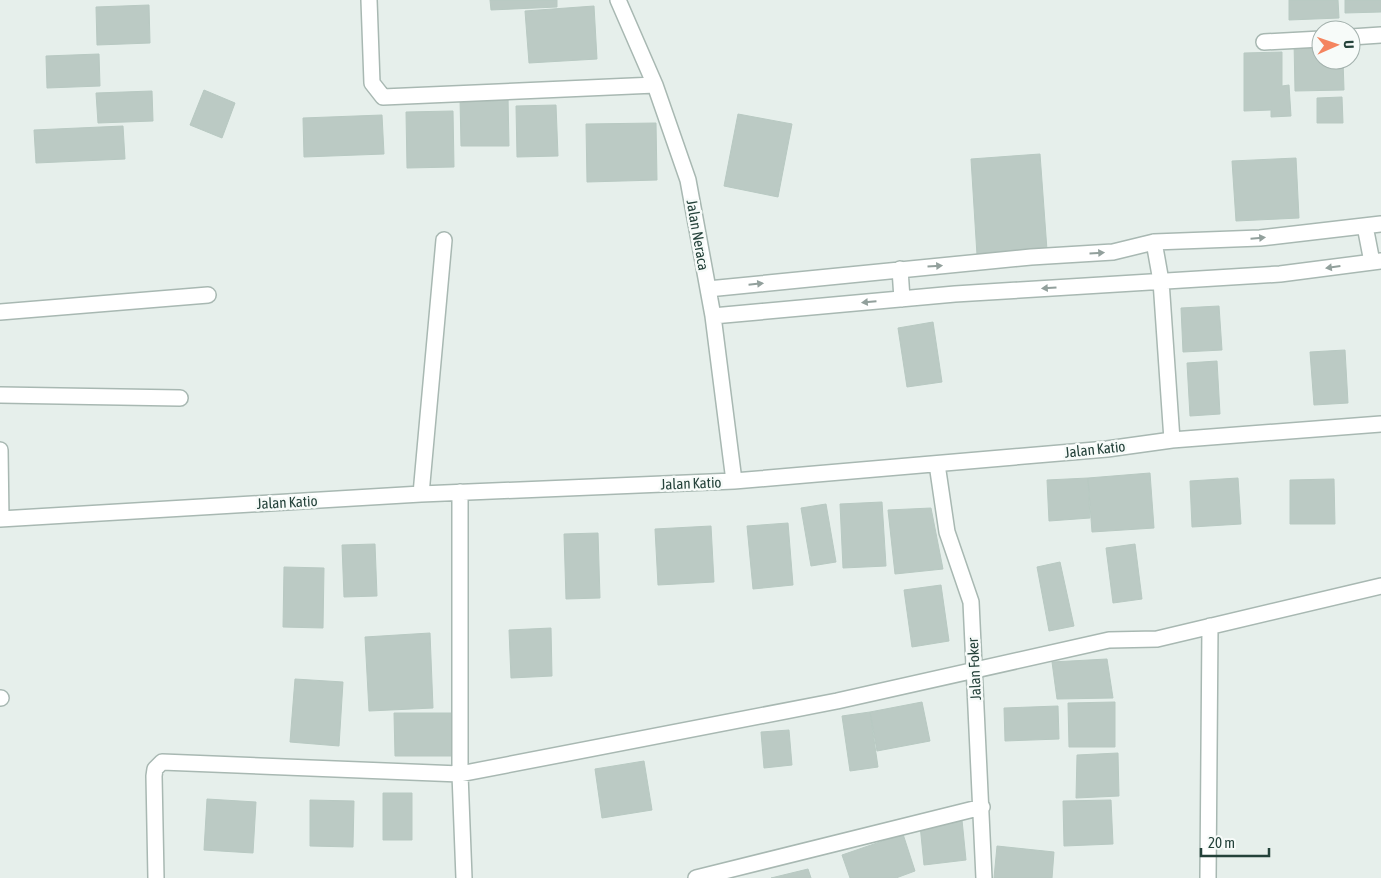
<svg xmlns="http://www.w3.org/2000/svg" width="1381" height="878" font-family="'Asap Condensed',sans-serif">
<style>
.building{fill:#bbcac4;stroke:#b8c9c2}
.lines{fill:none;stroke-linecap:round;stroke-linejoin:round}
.street-casing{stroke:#a8b8b2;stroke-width:18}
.street{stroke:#fff;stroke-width:15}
.oneway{fill:#92a09c}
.labels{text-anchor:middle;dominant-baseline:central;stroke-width:5;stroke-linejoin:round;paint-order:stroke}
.street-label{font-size:15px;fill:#24423a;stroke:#f7fbf9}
</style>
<rect width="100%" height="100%" fill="#e6efeb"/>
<!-- building -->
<path class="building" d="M490,0H557V7L491,10Z
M1289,0H1338L1339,18L1289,20Z
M1345,0H1381V12L1345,13Z
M149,5L150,43L97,45L96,7Z
M594,6L597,59L529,63L525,11Z
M1321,40V60H1343L1344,90L1295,91L1294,41Z
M1282,52V86L1289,85L1291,116L1271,117V110L1244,111V53Z
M99,54L100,86L47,88L46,56Z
M204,90L235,103L222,138L190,125Z
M152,91L153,121L98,123L96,93Z
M508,97L509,146H461L460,98Z
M1342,97L1343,123H1317V98Z
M556,105L558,156L517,157L516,106Z
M453,111L454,167L407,168L406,112Z
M738,114L792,124L778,197L724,186Z
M382,115L384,154L304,157L303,118Z
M656,123L657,180L587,182L586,124Z
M123,126L125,159L36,163L34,130Z
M1040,154L1047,250L977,255L971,159Z
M1296,158L1299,218L1236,221L1232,161Z
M1219,306L1222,350L1183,352L1181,308Z
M933,322L942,382L907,387L898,328Z
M1345,350L1348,403L1314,405L1310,352Z
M1217,361L1220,414L1190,416L1187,363Z
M1150,473L1154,528L1092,532L1088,478Z
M1088,478L1090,518L1049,521L1047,480Z
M1238,478L1241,524L1192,527L1190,481Z
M1334,479L1335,524H1290V480Z
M882,502L886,566L843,568L840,504Z
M826,504L836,562L811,566L801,508Z
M931,508L943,569L895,574L888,510Z
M788,523L793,585L753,589L747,526Z
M711,526L714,582L658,585L655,529Z
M598,533L600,598L566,599L564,534Z
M375,544L377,596L344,597L342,545Z
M1135,544L1142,599L1113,603L1106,548Z
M1060,562L1074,626L1049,631L1037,567Z
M284,567L324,568L323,628L283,627Z
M941,585L949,641L912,647L904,590Z
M551,628L552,676L511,678L509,630Z
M430,633L433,708L369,711L365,637Z
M1107,659L1113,698L1057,699L1052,662Z
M295,679L343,682L339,746L290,742Z
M922,702L930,741L877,751L870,712Z
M1115,702V747H1069L1068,703Z
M1058,706L1059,739L1005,741L1004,708Z
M870,712L878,767L850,771L842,716Z
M394,713H453V756H395Z
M789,730L792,765L764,768L761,732Z
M1118,753L1119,796L1076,798L1077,755Z
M644,761L652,810L602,818L595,769Z
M383,793H412V840H383Z
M207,799L256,802L253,853L204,850Z
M310,800L354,801L353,847L310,846Z
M1111,800L1113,844L1064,846L1063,801Z
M962,820L966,860L924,865L920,825Z
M903,834L915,871L896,878H850L842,855Z
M997,846L1054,852L1052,878H994Z
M808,869L811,878H771Z"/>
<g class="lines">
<defs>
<path id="street" d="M369,0L372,83L383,97L655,85
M618,0L655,85L688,180L713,316L734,481
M1351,37L1381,35
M1264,42L1321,39
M1365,226L1372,262
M1154,242L1161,281L1172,440
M900,269L902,299
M708,289L1031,257L1113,252L1154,242L1260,238L1381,224
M0,312L208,295
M713,316L955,294L1280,274L1381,261
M0,395L180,398
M0,450L1,519
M937,464L947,532L971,602L984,878
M460,492V774L464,878
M421,494L444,240
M0,519L421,494L734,481L1107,449L1172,440L1381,424
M0,698H1
M156,878L154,776L155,769L162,762L460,774L837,701L1109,640L1157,639L1381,586
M696,878L982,807
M1208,878L1210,626"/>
</defs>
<!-- street casing -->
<use href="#street" class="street-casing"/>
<!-- street -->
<use href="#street" class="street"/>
</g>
<!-- one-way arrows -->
<defs><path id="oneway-solid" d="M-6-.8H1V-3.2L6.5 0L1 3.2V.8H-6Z" transform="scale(1.25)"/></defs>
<g class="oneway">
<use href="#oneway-solid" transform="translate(1258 238) rotate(-5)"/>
<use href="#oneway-solid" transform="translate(1097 253) rotate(-3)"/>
<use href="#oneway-solid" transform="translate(935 266) rotate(-4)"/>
<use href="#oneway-solid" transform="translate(1333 267) rotate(172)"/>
<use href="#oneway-solid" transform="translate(756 284) rotate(-6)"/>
<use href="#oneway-solid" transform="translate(1049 288) rotate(176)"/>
<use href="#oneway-solid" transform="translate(869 302) rotate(175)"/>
</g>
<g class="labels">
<!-- street labels -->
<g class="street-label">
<text transform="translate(698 235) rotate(80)">Jalan Neraca</text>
<text transform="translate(1095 449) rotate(-6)">Jalan Katio</text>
<text transform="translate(691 483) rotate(-2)">Jalan Katio</text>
<text transform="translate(287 502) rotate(-3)">Jalan Katio</text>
<text transform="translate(974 669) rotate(-93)">Jalan Foker</text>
</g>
</g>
<!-- north arrow -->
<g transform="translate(1336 45) rotate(88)"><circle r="24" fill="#f7fbf9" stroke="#a3b1ad"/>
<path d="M0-4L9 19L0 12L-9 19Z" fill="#f4845f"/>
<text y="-8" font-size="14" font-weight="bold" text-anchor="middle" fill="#24423a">U</text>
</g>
<!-- scale -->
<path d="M1201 848v8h68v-8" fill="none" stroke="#24423a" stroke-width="2.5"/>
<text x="1208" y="848" font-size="15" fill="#24423a" stroke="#f7fbf9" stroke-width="4" paint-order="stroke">20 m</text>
</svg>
